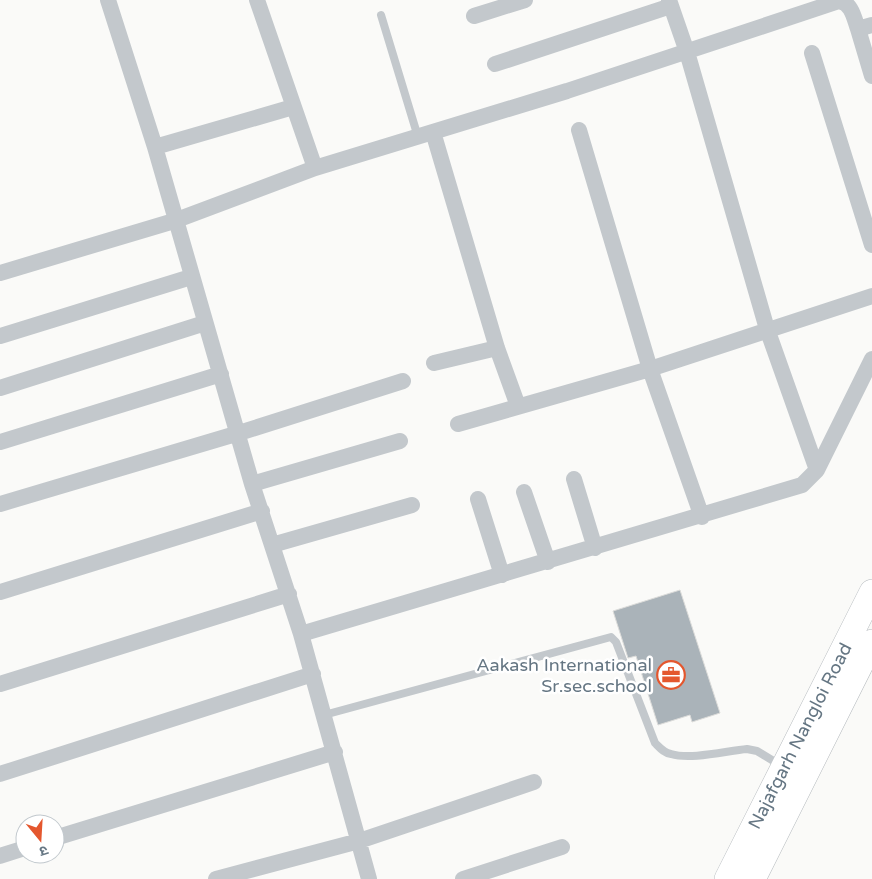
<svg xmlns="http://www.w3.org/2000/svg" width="872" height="879" font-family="'Varela Round','Noto Sans Devanagari',sans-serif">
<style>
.building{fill:#aab3b9;stroke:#dcdcda}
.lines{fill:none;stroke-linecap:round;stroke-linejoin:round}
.primary-casing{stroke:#b5babe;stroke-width:26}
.service{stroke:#c3c8cc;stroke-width:8}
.minor{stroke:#c3c8cc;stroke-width:16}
.primary{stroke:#fff;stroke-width:25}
.labels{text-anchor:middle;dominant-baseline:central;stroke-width:5;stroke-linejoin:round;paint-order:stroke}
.poi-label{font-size:18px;fill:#657683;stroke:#fff;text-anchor:end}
.street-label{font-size:18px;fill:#657683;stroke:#fff}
</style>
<rect width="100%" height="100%" fill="#fafaf8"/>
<!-- building -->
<path class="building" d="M680,590L720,713L692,722L690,715L658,725L636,656L628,658L613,611Z"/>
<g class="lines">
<defs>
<path id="primary" d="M727,879L872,592
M753,879L872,642"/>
</defs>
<!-- primary casing -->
<use href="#primary" class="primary-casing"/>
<!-- service -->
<path class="service" d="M381,15L418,137
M324,715L611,637L616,642L655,743C660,748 664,753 671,754C691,760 726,751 747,749L757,751L780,765"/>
<!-- minor -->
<path class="minor" d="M108,0L155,147L252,484L301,634L369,879
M257,0L315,168
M669,0L687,52L767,329L817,470
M474,16L525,0
M858,29L872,76
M812,53L872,245
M495,64L671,6
M579,130L650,369L702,517
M433,132L497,348L518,406
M155,147L293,107
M0,273L174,221L315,168L567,91L839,1C852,3 854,18 858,29L872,25
M0,336L191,277
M434,363L497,348
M0,388L205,323
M458,424L650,369L872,296
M0,442L221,374
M574,479L595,548
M252,484L400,441
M524,492L548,562
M478,499L502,575
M0,504L239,433L403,381
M272,545L412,505
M0,592L262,511
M301,634L802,485L817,470L872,359
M0,684L289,594
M0,774L313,674
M55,838L335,752
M0,856L25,848
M216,879L359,841L534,782
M463,879L562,847"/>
<!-- primary -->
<use href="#primary" class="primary"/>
</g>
<!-- icons -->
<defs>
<symbol id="office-ring" viewBox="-11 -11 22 22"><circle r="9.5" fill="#fff" stroke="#e4572e" stroke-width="1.5"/><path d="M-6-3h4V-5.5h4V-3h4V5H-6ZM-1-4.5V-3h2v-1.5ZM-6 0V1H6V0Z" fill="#e4572e"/></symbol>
</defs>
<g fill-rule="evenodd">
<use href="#office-ring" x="655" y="659" width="32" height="32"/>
</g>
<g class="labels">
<!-- poi labels -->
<g class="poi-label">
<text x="652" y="665">Aakash International<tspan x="652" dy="21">Sr.sec.school</tspan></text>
</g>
<!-- street labels -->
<g class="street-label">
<text transform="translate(800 736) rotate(-63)">Najafgarh Nangloi Road</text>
</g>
</g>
<!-- north arrow -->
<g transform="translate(40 839) rotate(162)"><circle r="24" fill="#ffffff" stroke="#c1c8cd"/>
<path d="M0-4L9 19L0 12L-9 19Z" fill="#e4572e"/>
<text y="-8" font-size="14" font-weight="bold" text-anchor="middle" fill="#657683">उ</text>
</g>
</svg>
